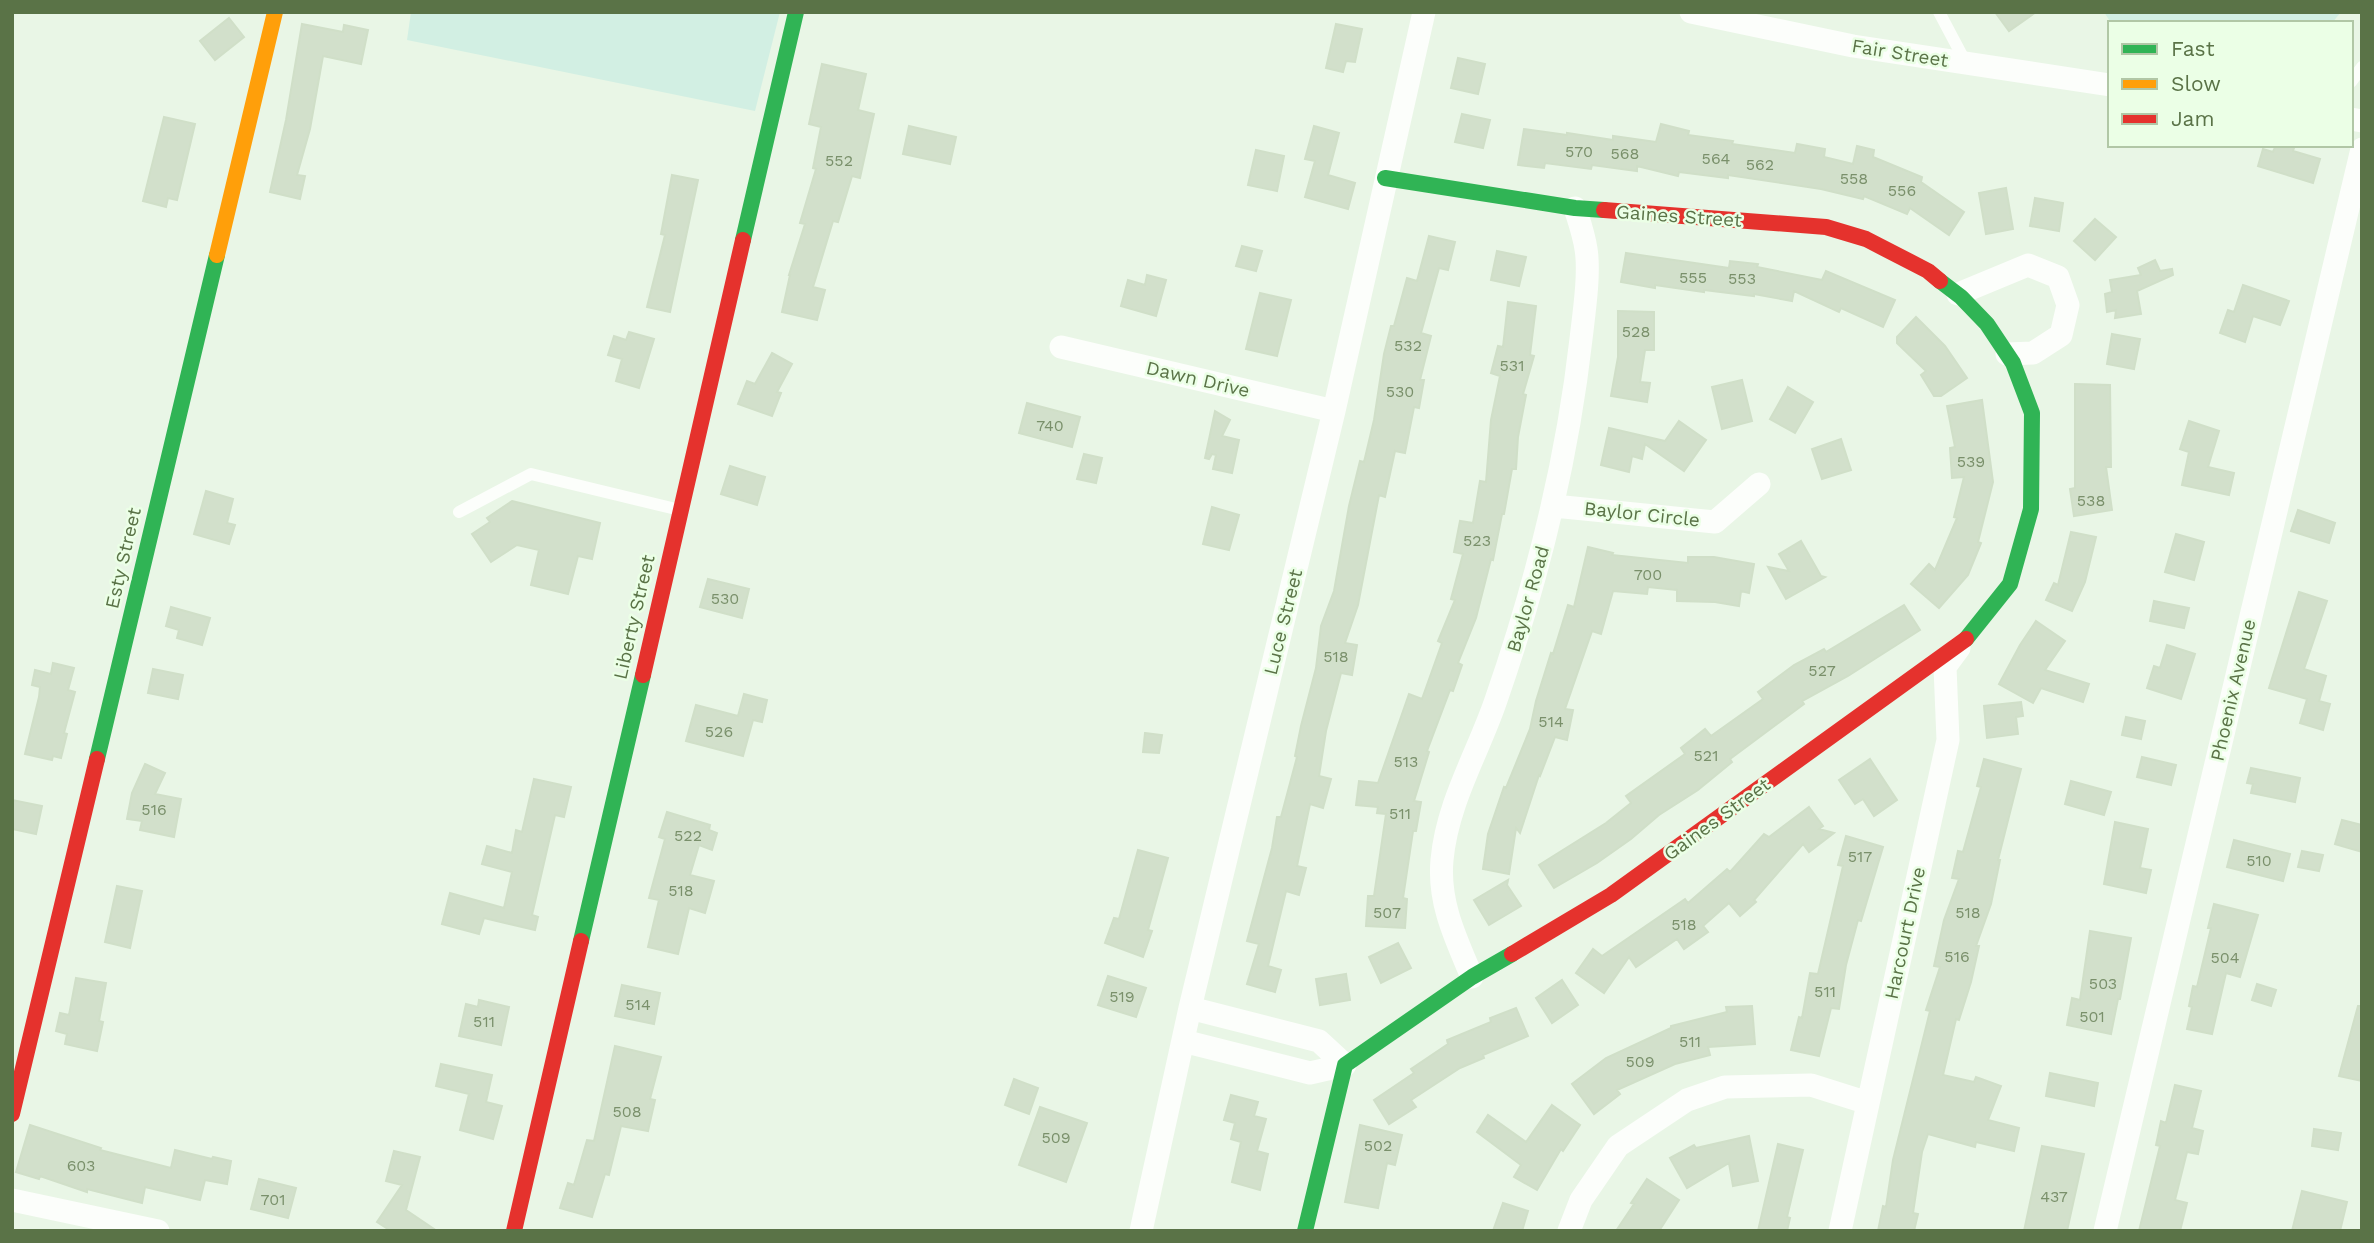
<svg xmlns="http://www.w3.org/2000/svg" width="2374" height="1243" font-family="'Work Sans',sans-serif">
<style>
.green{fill:#d2efe3}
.building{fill:#d2e0cb;stroke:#d0dfc8;stroke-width:2}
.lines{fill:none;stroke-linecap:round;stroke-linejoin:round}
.lane{stroke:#fcfefb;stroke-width:12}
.street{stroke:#fcfefb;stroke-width:23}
.fast{stroke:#30b455;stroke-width:16}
.slow{stroke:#ff9f0a;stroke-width:16}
.jam{stroke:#e5322d;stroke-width:16}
.labels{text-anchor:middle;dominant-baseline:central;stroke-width:5;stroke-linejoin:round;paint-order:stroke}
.number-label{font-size:16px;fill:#7a906b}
.street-label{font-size:19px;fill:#5a7347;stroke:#ebffe6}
</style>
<rect width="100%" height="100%" fill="#e9f6e6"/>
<!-- green -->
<path class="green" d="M411,12H780L755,111L407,40Z
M2104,12H2341L2332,23H2111Z"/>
<!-- building -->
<path class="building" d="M1995,12H2036L2009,31Z
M229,18L244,37L215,60L200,41Z
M302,24L343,32L344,25L368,30L361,64L323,56L310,129L297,175L305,176L300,199L270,192L286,120Z
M1336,24L1362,29L1355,62L1346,61L1343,72L1326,68Z
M1458,58L1485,64L1478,94L1451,88Z
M822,64L866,74L858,110L874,114L860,178L852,176L838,222L833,221L813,287L825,290L817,320L782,312L790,275H789L805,224L800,223L816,169L813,168L821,127L809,124Z
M1462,114L1490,120L1483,148L1455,142Z
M164,117L195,124L177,200L168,198L166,207L143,201Z
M1661,124L1689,131L1688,135L1733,141L1732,144L1795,153L1797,144L1825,149L1824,157L1853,164L1857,146L1874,150L1873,157L1922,177L1921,182L1964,212L1949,235L1910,208L1907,214L1864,196L1863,199L1821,189L1728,175V178L1679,172L1678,176L1637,166V171L1592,165L1591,169L1545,163L1544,168L1518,165L1524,129L1567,135V133L1613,140V136L1656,142Z
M909,126L956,137L950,164L903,154Z
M1314,126L1339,133L1328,175L1355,183L1348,209L1305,197L1315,161L1305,159Z
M2276,145H2295L2293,151L2320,159L2313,183L2258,166L2263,149L2273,152Z
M1256,150L1284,156L1277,191L1248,185Z
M672,175L698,180L670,312L647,307L665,235L661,234Z
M2006,188L2013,229L1986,234L1979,193Z
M2035,198L2063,203L2059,231L2030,226Z
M2095,219L2116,237L2095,260L2074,241Z
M1429,236L1455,242L1448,270L1439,268L1421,333L1431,336L1420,380H1424L1419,408L1414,407L1405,453L1395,451L1385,497L1379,495L1358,605L1345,643L1357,645L1352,675L1341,673L1326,731L1319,776L1331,779L1323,808L1310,804L1297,866L1306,868L1299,895L1286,891L1268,966L1281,970L1275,992L1247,984L1259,944L1247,941L1272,848L1277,817H1281L1297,757L1295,756L1301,726L1316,668L1321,626L1334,591L1349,506L1360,461L1364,462L1374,420L1384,354L1391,326H1394L1407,278L1417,281Z
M1242,246L1262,251L1256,271L1236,266Z
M1497,251L1526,257L1519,286L1491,280Z
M1626,253L1729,268L1730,261L1758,264L1757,267L1822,280L1826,271L1895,300L1883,327L1841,308L1839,312L1794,291L1792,301L1754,294V296L1704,290V292L1655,285V288L1621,282Z
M2155,260L2160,271L2172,269L2173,275L2137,291L2141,314L2115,318L2116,310L2107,312L2105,294L2112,292L2110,280L2141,275L2138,268Z
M1147,275L1166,280L1156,316L1121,306L1128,280L1145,285Z
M2243,285L2289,301L2280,325L2253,316L2245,342L2220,333L2228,310L2234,312Z
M1260,293L1291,300L1277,356L1246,349Z
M1508,302L1536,306L1530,355L1534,356L1523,394L1526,395L1518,437L1516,469H1512L1504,514H1502L1493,560L1491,559L1476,618L1458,663L1462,665L1453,691L1450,690L1427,751L1429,752L1414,801L1421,802L1416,831H1413L1403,898L1407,899L1405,928L1366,926L1368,896H1374L1386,814L1377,813L1378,807L1356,805L1359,781L1378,783L1409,694L1422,699L1442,643L1438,641L1455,600L1451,599L1463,554L1454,552L1460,521L1473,523L1480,481L1486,482L1491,420L1500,376L1491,373L1498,346L1503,347Z
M1618,311L1654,312V350H1645L1640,382L1650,383L1647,402L1611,396L1618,357Z
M1916,317L1945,346L1967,378L1941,396H1934L1921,375L1926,371L1897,343V337Z
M629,332L654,339L639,388L616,381L622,359L608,355L614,336L626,340Z
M2112,334L2140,339L2134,369L2107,364Z
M772,353L792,364L777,392L781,393L772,416L738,404L747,381L755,384Z
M1742,380L1752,421L1722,429L1712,387Z
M2075,384L2110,385L2111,467H2106L2112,510L2074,516L2070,489L2075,488Z
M1788,387L1813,402L1795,433L1770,419Z
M1982,400L1993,482L1978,542L1981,543L1968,575L1939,608L1911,584L1929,564L1935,570L1957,518L1954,517L1964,477L1952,478L1950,448L1955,447L1947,406Z
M1027,403L1080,417L1072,447L1019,433Z
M1215,411L1230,420L1222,436L1239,440L1232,473L1213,469L1216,455L1212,454L1209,459L1205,458Z
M1679,421L1706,440L1684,471L1645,444L1642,459L1632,456L1629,472L1601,465L1609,428L1665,441Z
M2189,421L2219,431L2208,467L2234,473L2229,495L2182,485L2189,452L2180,449Z
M1841,439L1851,470L1822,479L1812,449Z
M1084,454L1102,458L1096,483L1077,479Z
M730,466L765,477L757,505L721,494Z
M206,491L233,499L227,523L235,525L229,544L194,534Z
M512,501L600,523L592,559L578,556L568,594L531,585L539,550L517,545L491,562L472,534L490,522L487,518Z
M1212,507L1239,515L1229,550L1203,544Z
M2298,510L2335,523L2329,543L2291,531Z
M2071,532L2096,537L2085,582L2072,611L2046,600L2054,583L2058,585Z
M2176,534L2204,542L2194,580L2165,572Z
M1801,541L1821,576L1825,577L1786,599L1768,567L1789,571L1779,554Z
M1588,547L1613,553L1612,555L1688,563V557H1714L1754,564L1749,593L1741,591L1739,606L1715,602L1677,601V590L1648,587L1647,594L1613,591L1601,634L1592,631L1565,709L1573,710L1567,740L1555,737L1540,776L1539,775L1520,833L1516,828L1509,874L1483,869L1488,834L1504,787L1506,788L1530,729L1536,701L1551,653L1553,654L1568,605L1574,607Z
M708,579L749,589L742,618L700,607Z
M2299,592L2327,601L2304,669L2326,676L2319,701L2330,704L2323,730L2300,723L2307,699L2269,688Z
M2154,601L2189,608L2184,628L2150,621Z
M1904,605L1920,630L1848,676L1802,701L1804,704L1730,759L1732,762L1698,790L1659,815L1631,839L1597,863L1554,888L1539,865L1606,823L1631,803L1626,796L1685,754L1681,748L1705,729L1711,736L1763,699L1758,692L1794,665L1824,649L1826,652Z
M171,607L210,618L202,645L177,638L179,630L166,626Z
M2036,621L2065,641L2045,670L2089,684L2083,702L2041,688L2033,703L1999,684L2020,645Z
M2167,645L2195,654L2181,699L2147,688L2154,666L2160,668Z
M53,663L74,668L68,690L75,692L64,733L67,734L61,758L53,756L52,760L25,754L39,697L40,687L32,685L35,670L51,674Z
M153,669L183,675L178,699L148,693Z
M744,694L767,700L762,722L753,720L743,756L686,741L696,705L738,716Z
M2021,702L2023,716L2016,717L2018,734L1987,738L1984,706Z
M2126,717L2145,721L2141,739L2122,735Z
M1145,733L1162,735L1159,753L1143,752Z
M2142,757L2176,765L2171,785L2137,777Z
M1870,759L1897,800L1874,816L1863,799L1855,804L1839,780Z
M1984,759L2021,769L1998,860H2000L1991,904L1976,946H1979L1971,982L1959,1020L1956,1019L1943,1075L1974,1082L1976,1077L2001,1086L1988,1120L2019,1128L2014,1151L1976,1142L1975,1147L1928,1134L1922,1152L1913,1213L1918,1214L1914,1231H1878L1883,1206L1886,1207L1893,1160L1930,1011L1926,1010L1940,967L1934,966L1944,920L1959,879L1952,878L1958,851L1963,852L1981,787L1977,786Z
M145,764L165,773L155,794L181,799L174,837L140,830L142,821L127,819L132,793Z
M2251,768L2300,778L2295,802L2251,793L2253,784L2247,783Z
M534,779L571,787L564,817L555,815L532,915L538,917L535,930L484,918L479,934L442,924L450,893L504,908L512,872L482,864L487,846L512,853L516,830L522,832Z
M2071,781L2111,792L2104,815L2065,804Z
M12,800L42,806L36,834L12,829Z
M1809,807L1823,826L1819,829L1834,833L1809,852L1803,844L1754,900L1756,902L1740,916L1729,903L1703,926L1708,932L1684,949L1677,939L1636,967L1629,957L1604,993L1576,973L1593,949L1602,956L1685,899L1688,903L1727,869L1730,872L1764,834L1769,837Z
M667,812L710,825L709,830L717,833L712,850L699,845L690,875L714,881L705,913L689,908L678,954L648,947L659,900L649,898L665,839L659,837Z
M2342,820L2362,825V852L2335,844Z
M2115,822L2148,829L2140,868L2151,870L2146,893L2104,884Z
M1846,836L1883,847L1861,921L1858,920L1846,965L1839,1009L1831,1008L1819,1056L1791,1050L1799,1017L1802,1018L1810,973L1818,974L1843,866L1838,865Z
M2234,840L2290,854L2283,881L2227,867Z
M1138,850L1168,858L1148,930L1152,931L1143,957L1105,943L1114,918L1119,919Z
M2302,851L2323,855L2319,871L2298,867Z
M1508,880L1507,885L1521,906L1489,925L1474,900Z
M117,886L142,891L130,948L105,942Z
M2214,904L2258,915L2240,977L2226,973L2212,1034L2187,1029L2192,1007L2189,1006L2193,986L2197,987L2211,928H2208Z
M2090,931L2131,938L2120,999H2118L2111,1034L2067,1025L2072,998L2080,1000Z
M1398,943L1411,968L1381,983L1369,957Z
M1346,974L1350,1000L1320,1005L1316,979Z
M1108,976L1146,988L1136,1017L1098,1005Z
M76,978L106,983L99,1021L103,1022L97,1051L65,1044L67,1034L56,1031L60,1013L69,1015Z
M1562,980L1578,1005L1552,1023L1536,998Z
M2257,984L2276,990L2271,1006L2252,1000Z
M622,985L660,993L654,1024L615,1016Z
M479,1000L509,1007L501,1045L459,1036L466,1004L478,1007Z
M1752,1006L1755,1044L1708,1047L1710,1055L1675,1064L1617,1090L1620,1094L1594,1114L1572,1084L1606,1058L1671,1028V1026L1727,1012L1726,1007Z
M2358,1006H2362V1081L2339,1076Z
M1516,1008L1528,1036L1483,1055L1484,1058L1460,1068L1411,1100L1416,1107L1389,1124L1374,1100L1414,1073L1411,1069L1448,1044L1447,1040L1491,1022L1490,1018Z
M615,1046L661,1057L650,1099L655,1100L648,1131L621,1126L609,1175L605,1174L592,1217L560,1208L568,1183L574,1185L587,1140L594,1141Z
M441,1064L492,1075L486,1102L502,1106L493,1139L460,1130L469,1094L436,1086Z
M2050,1073L2098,1083L2094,1106L2046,1096Z
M1014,1079L1038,1088L1029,1114L1005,1105Z
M2175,1085L2201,1091L2192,1128L2203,1131L2198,1154L2187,1152L2175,1200L2187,1203L2180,1231H2139L2160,1146L2156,1145L2161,1121L2166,1123Z
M1231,1095L1258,1102L1254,1116L1266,1119L1257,1151L1268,1154L1260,1190L1232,1182L1241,1142L1231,1139L1235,1123L1224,1120Z
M1552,1105L1580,1125L1563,1151L1561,1149L1537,1190L1514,1177L1521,1165L1477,1132L1488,1115L1526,1142Z
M1040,1107L1087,1123L1066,1182L1019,1165Z
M30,1125L101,1148L100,1150L171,1168L175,1150L212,1159L213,1157L231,1161L227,1184L205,1180L200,1200L145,1187L142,1203L87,1189V1192L40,1176L39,1179L16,1172Z
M1360,1125L1402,1135L1395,1165L1387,1163L1378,1208L1345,1202Z
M2314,1129L2341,1133L2338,1150L2312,1146Z
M1749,1136L1758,1181L1733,1186L1729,1163L1687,1188L1670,1158L1694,1145L1696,1148Z
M1778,1144L1803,1150L1787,1217L1790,1218L1787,1231H1758Z
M2042,1146L2084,1154L2067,1231H2024Z
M394,1151L420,1157L406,1210L437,1231H391L377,1222L402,1185L386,1181Z
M259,1179L296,1188L288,1218L251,1209Z
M1647,1179L1679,1200L1659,1231H1616L1634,1204L1631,1203Z
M2302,1191L2347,1202L2340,1231H2292Z
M1503,1203L1528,1211L1522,1231H1493Z"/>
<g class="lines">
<!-- lane -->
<path class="lane" d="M1939,12L1966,63
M2351,82L2362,67
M459,512L531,474L680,510"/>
<!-- street -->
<path class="street" d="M1691,12L1853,46L2110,85
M2351,119L2362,121
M1958,294L2028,265L2058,277L2068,305L2061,335L2033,353L2007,354
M1061,347L1334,411
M1554,506L1715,522L1759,484
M1472,977C1456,939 1438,903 1442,860C1447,803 1478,753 1496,700C1537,582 1567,463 1581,339C1584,313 1590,273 1586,249C1584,235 1579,221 1575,208
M1190,1008L1319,1041L1345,1065
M1183,1041L1310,1073L1345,1065
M12,1200L158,1231
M1141,1231L1190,1008L1334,411L1424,12
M1569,1231L1581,1200L1618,1146L1687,1100L1725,1087L1811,1085L1868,1103
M1840,1231L1948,740L1945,667L1959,648
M2105,1231L2362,149"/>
<!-- fast -->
<path class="fast" d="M1385,178L1575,208L1604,210
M743,240L796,12
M1940,281L1961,297L1987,324L2013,363L2032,413L2031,509L2010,584L1966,639
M97,759L217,255
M581,941L643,675
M1305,1231L1345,1065L1472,977L1512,954"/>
<!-- slow -->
<path class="slow" d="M217,255L275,12"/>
<!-- jam -->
<path class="jam" d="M1604,210L1826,227L1866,239L1928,271L1940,281
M643,675L743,240
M1512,954L1611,895L1966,639
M12,1114L97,759
M514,1231L581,941"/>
</g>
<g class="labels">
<!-- number labels -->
<g class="number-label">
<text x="1579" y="151">570</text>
<text x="1625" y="153">568</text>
<text x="1716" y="158">564</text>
<text x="839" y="160">552</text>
<text x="1760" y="164">562</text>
<text x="1854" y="178">558</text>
<text x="1902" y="190">556</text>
<text x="1693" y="277">555</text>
<text x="1742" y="278">553</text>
<text x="1636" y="331">528</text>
<text x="1408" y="345">532</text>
<text x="1512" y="365">531</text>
<text x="1400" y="391">530</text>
<text x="1050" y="425">740</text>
<text x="1971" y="461">539</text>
<text x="2091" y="500">538</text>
<text x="1477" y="540">523</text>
<text x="1648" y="574">700</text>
<text x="725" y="598">530</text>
<text x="1336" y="656">518</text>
<text x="1822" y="670">527</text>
<text x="1551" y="721">514</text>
<text x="719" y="731">526</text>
<text x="1706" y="755">521</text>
<text x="1406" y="761">513</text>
<text x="154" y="809">516</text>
<text x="1400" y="813">511</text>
<text x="688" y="835">522</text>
<text x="1860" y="856">517</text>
<text x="2259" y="860">510</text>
<text x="681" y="890">518</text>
<text x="1387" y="912">507</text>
<text x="1968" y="912">518</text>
<text x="1684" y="924">518</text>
<text x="1957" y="956">516</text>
<text x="2225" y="957">504</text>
<text x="2103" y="983">503</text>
<text x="1825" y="991">511</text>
<text x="1122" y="996">519</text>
<text x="638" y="1004">514</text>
<text x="2092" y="1016">501</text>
<text x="484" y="1021">511</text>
<text x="1690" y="1041">511</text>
<text x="1640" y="1061">509</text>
<text x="627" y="1111">508</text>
<text x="1056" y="1137">509</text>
<text x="1378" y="1145">502</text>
<text x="81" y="1165">603</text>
<text x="2054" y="1196">437</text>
<text x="273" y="1199">701</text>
</g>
<!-- street labels -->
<g class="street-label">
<text transform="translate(1900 53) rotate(9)">Fair Street</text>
<text transform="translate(1679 216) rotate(4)">Gaines Street</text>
<text transform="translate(1198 379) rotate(13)">Dawn Drive</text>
<text transform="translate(1642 514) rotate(6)">Baylor Circle</text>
<text transform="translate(123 558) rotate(-77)">Esty Street</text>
<text transform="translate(1528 599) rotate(-74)">Baylor Road</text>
<text transform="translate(634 617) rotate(-77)">Liberty Street</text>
<text transform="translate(1283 622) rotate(-76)">Luce Street</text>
<text transform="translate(2233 690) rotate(-77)">Phoenix Avenue</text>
<text transform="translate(1717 819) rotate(-36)">Gaines Street</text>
<text transform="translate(1905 933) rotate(-78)">Harcourt Drive</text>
</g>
</g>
<!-- border -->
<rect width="2374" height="1243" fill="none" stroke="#5a7347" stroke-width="28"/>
<!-- legend -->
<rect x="2108" y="21" width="245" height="126" fill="#ebffe6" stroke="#b1c7a6" stroke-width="2"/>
<rect x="2122" y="44" width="35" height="10" fill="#30b455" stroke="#b1c7a6" stroke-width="2"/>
<text x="2171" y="56" font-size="21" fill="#5a7347">Fast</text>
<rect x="2122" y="79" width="35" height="10" fill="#ff9f0a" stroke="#b1c7a6" stroke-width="2"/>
<text x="2171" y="91" font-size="21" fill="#5a7347">Slow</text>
<rect x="2122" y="114" width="35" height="10" fill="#e5322d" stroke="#b1c7a6" stroke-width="2"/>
<text x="2171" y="126" font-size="21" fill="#5a7347">Jam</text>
</svg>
